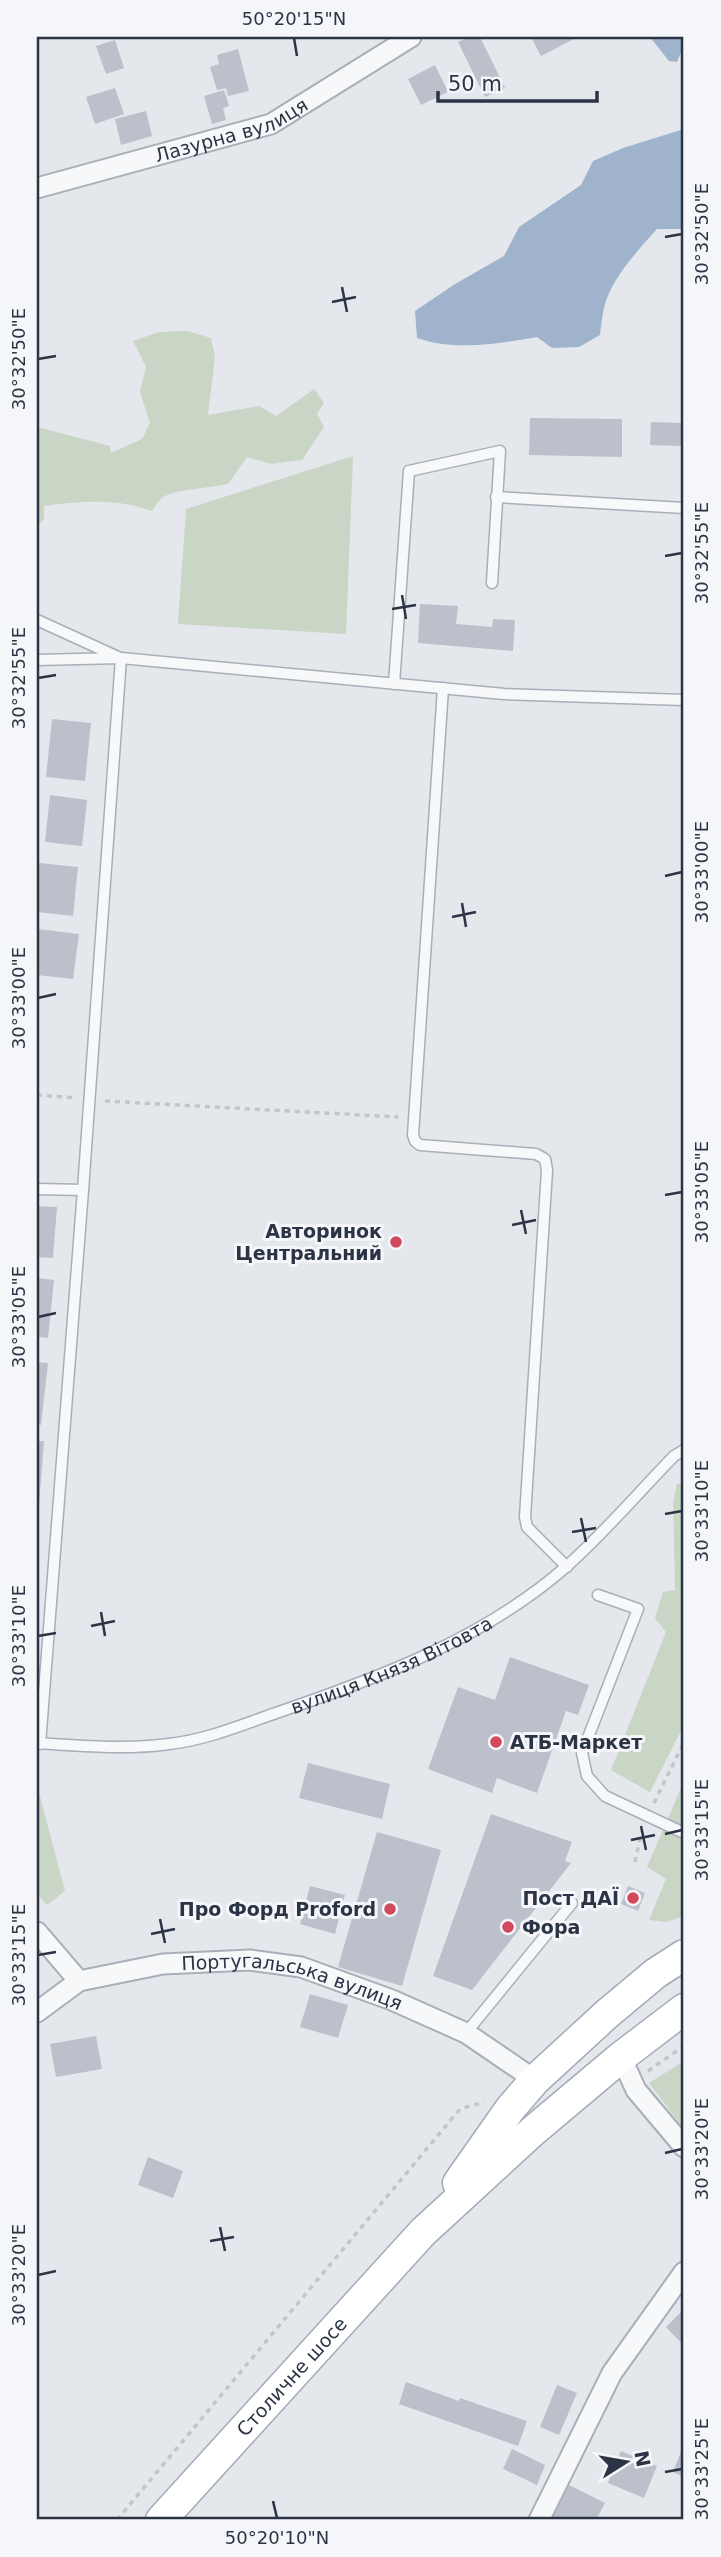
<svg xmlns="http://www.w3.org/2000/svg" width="721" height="2557" font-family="'DejaVu Sans',sans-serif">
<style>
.green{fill:#c9d6c5}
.water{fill:#9fb4cc}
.building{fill:#bbc0ca}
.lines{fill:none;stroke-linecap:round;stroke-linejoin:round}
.lane-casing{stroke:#a9aeb7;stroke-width:13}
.street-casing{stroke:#a9aeb7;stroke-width:23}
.primary-casing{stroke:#a3abb8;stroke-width:33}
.path{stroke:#c2c5cb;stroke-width:3.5;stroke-dasharray:5 5;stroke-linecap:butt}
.lane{stroke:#f7f8fa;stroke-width:10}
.street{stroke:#f7f8fa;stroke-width:19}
.primary{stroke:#fff;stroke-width:30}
.ticks{fill:none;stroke:#2b3445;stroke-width:2.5}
.poi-dot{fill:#d1495b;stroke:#f4f6f9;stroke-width:2.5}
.labels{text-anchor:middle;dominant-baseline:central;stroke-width:6;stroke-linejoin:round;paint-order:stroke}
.street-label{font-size:19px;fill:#2b3445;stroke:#f4f6f9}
.poi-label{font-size:19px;font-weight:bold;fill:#2b3445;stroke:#f4f6f9;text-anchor:end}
.neatline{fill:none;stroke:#2b3445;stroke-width:2.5}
.ticks-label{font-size:18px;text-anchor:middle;fill:#2b3445}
</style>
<rect width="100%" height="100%" fill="#e4e7ec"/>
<!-- green -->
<path class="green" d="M187,331L211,338L215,357L208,415L259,406L276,416L314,389L324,403L317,414L324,427L302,460L271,464L247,457L228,484C212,488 173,489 162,498C158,501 155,507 152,511C116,498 81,501 44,506V519L37,527V427L110,446L111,453L142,439L150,423L140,392L146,367L133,341L159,332Z
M353,456L346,634L178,624L186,509Z
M684,1483V1725L650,1792L611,1770L666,1632L655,1618L663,1592L675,1590L673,1502L677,1484Z
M684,1781V1916L666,1922L649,1920L666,1879L647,1867Z
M37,1785L65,1891L47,1905L37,1895Z
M684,2061V2129L649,2083Z"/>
<!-- water -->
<path class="water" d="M650,37H683L684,45L677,62L669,61Z
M684,129V229H657C638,250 610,280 604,308C602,317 601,326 600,335L579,347L552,348L537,337C498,344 455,351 417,338L415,311L455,284L504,256L519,227L581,185L593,161L623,148Z"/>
<!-- building -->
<path class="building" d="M469,37H480L505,88L485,97L458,42Z
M531,37H573L574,39L541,56Z
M115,40L124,68L106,74L96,46Z
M238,49L249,91L228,96L226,88L217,90L210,67L219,64L217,55Z
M435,65L448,92L421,105L408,79Z
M115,88L124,114L95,124L86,97Z
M224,90L229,106L223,108L226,120L212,124L204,96Z
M146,111L152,136L121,145L115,119Z
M530,418L622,419V457L529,455Z
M651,422L684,423V446L650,445Z
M420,604L458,606L456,624L492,627L493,619L515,620L513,651L418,643Z
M52,719L91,723L85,781L46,777Z
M50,795L87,800L82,846L45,842Z
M39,863L78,867L73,916L37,912Z
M37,929L79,934L73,979L37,975Z
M37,1206L57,1207L53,1258L37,1257Z
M37,1278L54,1280L48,1338L37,1337Z
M37,1362L48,1363L41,1425L37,1424Z
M37,1441H44L39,1505H37Z
M510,1657L589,1685L578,1715L566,1711L537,1793L497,1778L492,1793L428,1769L458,1687L495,1700Z
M308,1763L390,1784L382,1819L299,1798Z
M491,1814L572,1842L565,1861L571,1863L472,1990L433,1976Z
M377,1832L441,1850L402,1986L338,1967Z
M310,1886L345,1895L335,1934L300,1924Z
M628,1886L645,1893L638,1911L621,1904Z
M310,1994L348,2005L338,2038L300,2027Z
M96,2036L102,2069L56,2077L50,2044Z
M148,2157L183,2171L173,2198L138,2185Z
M684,2309V2346L666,2327Z
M406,2382L459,2401L460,2398L527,2421L518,2446L399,2404Z
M557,2385L577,2393L559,2435L540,2427Z
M684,2444V2477L673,2472Z
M512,2449L545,2465L537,2485L503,2469Z
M621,2451L657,2466L644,2498L608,2483Z
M569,2485L605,2503L596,2520H551Z"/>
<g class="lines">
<defs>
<g id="lane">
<path d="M496,497L684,508"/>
<path d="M37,620L118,657"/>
<path d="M37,660L121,658L504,694L684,700"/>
<path d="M394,684L409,471L500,451L492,583"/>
<path d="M443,688L413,1135L415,1141L420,1145L536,1154L545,1159L547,1170L525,1517L527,1527L567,1567"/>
<path d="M37,1189L83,1190"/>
<path d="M598,1595L638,1609L582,1753L587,1776L605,1796L684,1833"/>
<path id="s1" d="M37,1743C81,1746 125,1750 169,1744C206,1740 241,1725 276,1713C378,1678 484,1639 567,1566C605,1532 639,1492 674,1456L684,1450"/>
<path d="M40,1744L83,1190L121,658"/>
<path d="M466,2033L572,1903"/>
</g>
<g id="street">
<path id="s2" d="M37,188L271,124L411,37"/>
<path d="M37,1932L79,1981"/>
<path id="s3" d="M37,2012L79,1981L163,1964L250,1960L301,1967L392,2000L466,2033L535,2080"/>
<path d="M621,2057L636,2090L684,2147"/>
<path d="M539,2520L612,2373L684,2272"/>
</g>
<g id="primary">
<path d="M458,2183L510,2109L535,2080L608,2013L656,1973L684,1955"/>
<path id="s4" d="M161,2520L423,2232L533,2131L621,2057L684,2009"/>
</g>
</defs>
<!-- lane casing -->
<use href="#lane" class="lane-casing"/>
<!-- street casing -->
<use href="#street" class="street-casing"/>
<!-- primary casing -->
<use href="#primary" class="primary-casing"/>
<!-- path -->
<path class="path" d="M37,1095L77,1098
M105,1101L398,1117
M654,1803L684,1742
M635,1862L642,1830
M648,2071L684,2046
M117,2520L460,2109L484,2102"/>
<!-- lane -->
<use href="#lane" class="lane"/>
<!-- street -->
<use href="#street" class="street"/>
<!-- primary -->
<use href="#primary" class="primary"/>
</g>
<!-- ticks -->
<path class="ticks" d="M294,38L297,56M665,237L682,234M342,287L347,312M332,302L356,297M38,359L56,356M665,556L682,553M402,595L406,619M392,609L416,605M38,678L56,675M665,876L682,872M462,903L466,927M452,917L476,912M38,998L56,994M665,1195L682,1192M521,1210L526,1234M512,1225L536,1220M38,1317L56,1313M665,1514L682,1511M581,1518L586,1542M572,1532L596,1528M101,1612L105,1636M91,1626L115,1621M38,1636L56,1633M641,1826L646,1850M665,1834L682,1830M631,1840L655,1835M160,1919L165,1943M151,1934L175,1929M38,1955L56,1952M665,2153L682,2149M220,2227L225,2251M210,2241L234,2237M38,2275L56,2271M665,2472L682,2469M273,2501L277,2518"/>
<!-- markers -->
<g class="poi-dot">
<circle cx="396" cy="1242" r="7"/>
<circle cx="496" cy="1742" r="7"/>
<circle cx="633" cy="1898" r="7"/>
<circle cx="390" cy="1909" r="7"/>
<circle cx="508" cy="1927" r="7"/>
</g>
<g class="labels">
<!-- street labels -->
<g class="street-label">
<text stroke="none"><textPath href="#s2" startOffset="203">Лазурна вулиця</textPath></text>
<text stroke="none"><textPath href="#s1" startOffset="369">вулиця Князя Вітовта</textPath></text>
<text stroke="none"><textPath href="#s3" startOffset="270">Португальська вулиця</textPath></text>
<text stroke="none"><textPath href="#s4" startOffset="194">Столичне шосе</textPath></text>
</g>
<!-- poi labels -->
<g class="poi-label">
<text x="382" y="1231">Авторинок<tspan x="382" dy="22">Центральний</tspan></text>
<text x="510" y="1742" text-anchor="start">АТБ-Маркет</text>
<text x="619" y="1898">Пост ДАЇ</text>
<text x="376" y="1909">Про Форд Proford</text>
<text x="522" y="1927" text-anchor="start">Фора</text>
</g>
</g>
<!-- border -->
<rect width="721" height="2557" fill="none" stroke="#f4f6f9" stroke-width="77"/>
<!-- north arrow -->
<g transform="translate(626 2462) rotate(79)" stroke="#f4f6f9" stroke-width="5" paint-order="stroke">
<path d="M0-5L12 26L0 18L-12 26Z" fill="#2b3445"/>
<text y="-10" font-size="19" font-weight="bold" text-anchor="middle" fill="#2b3445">N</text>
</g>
<!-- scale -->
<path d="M438 91v10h159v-10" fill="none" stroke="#2b3445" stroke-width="3.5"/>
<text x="448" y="91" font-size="21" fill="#2b3445" stroke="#f4f6f9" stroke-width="5" paint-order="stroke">50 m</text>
<rect x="38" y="38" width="644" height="2480" class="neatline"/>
<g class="ticks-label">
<text x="294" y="25">50°20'15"N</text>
<text transform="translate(702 234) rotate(-90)" y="6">30°32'50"E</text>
<text transform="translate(19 359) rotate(-90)" y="6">30°32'50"E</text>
<text transform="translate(702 553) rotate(-90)" y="6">30°32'55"E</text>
<text transform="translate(19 678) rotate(-90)" y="6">30°32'55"E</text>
<text transform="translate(702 872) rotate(-90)" y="6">30°33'00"E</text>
<text transform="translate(19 998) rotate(-90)" y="6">30°33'00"E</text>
<text transform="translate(702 1192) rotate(-90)" y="6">30°33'05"E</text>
<text transform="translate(19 1317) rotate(-90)" y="6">30°33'05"E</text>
<text transform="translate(702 1511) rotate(-90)" y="6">30°33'10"E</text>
<text transform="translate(19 1636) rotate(-90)" y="6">30°33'10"E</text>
<text transform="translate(702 1830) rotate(-90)" y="6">30°33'15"E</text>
<text transform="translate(19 1955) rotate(-90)" y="6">30°33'15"E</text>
<text transform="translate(702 2149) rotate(-90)" y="6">30°33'20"E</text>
<text transform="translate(19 2275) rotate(-90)" y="6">30°33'20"E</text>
<text transform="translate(702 2469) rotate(-90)" y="6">30°33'25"E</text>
<text x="277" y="2544">50°20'10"N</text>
</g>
</svg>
